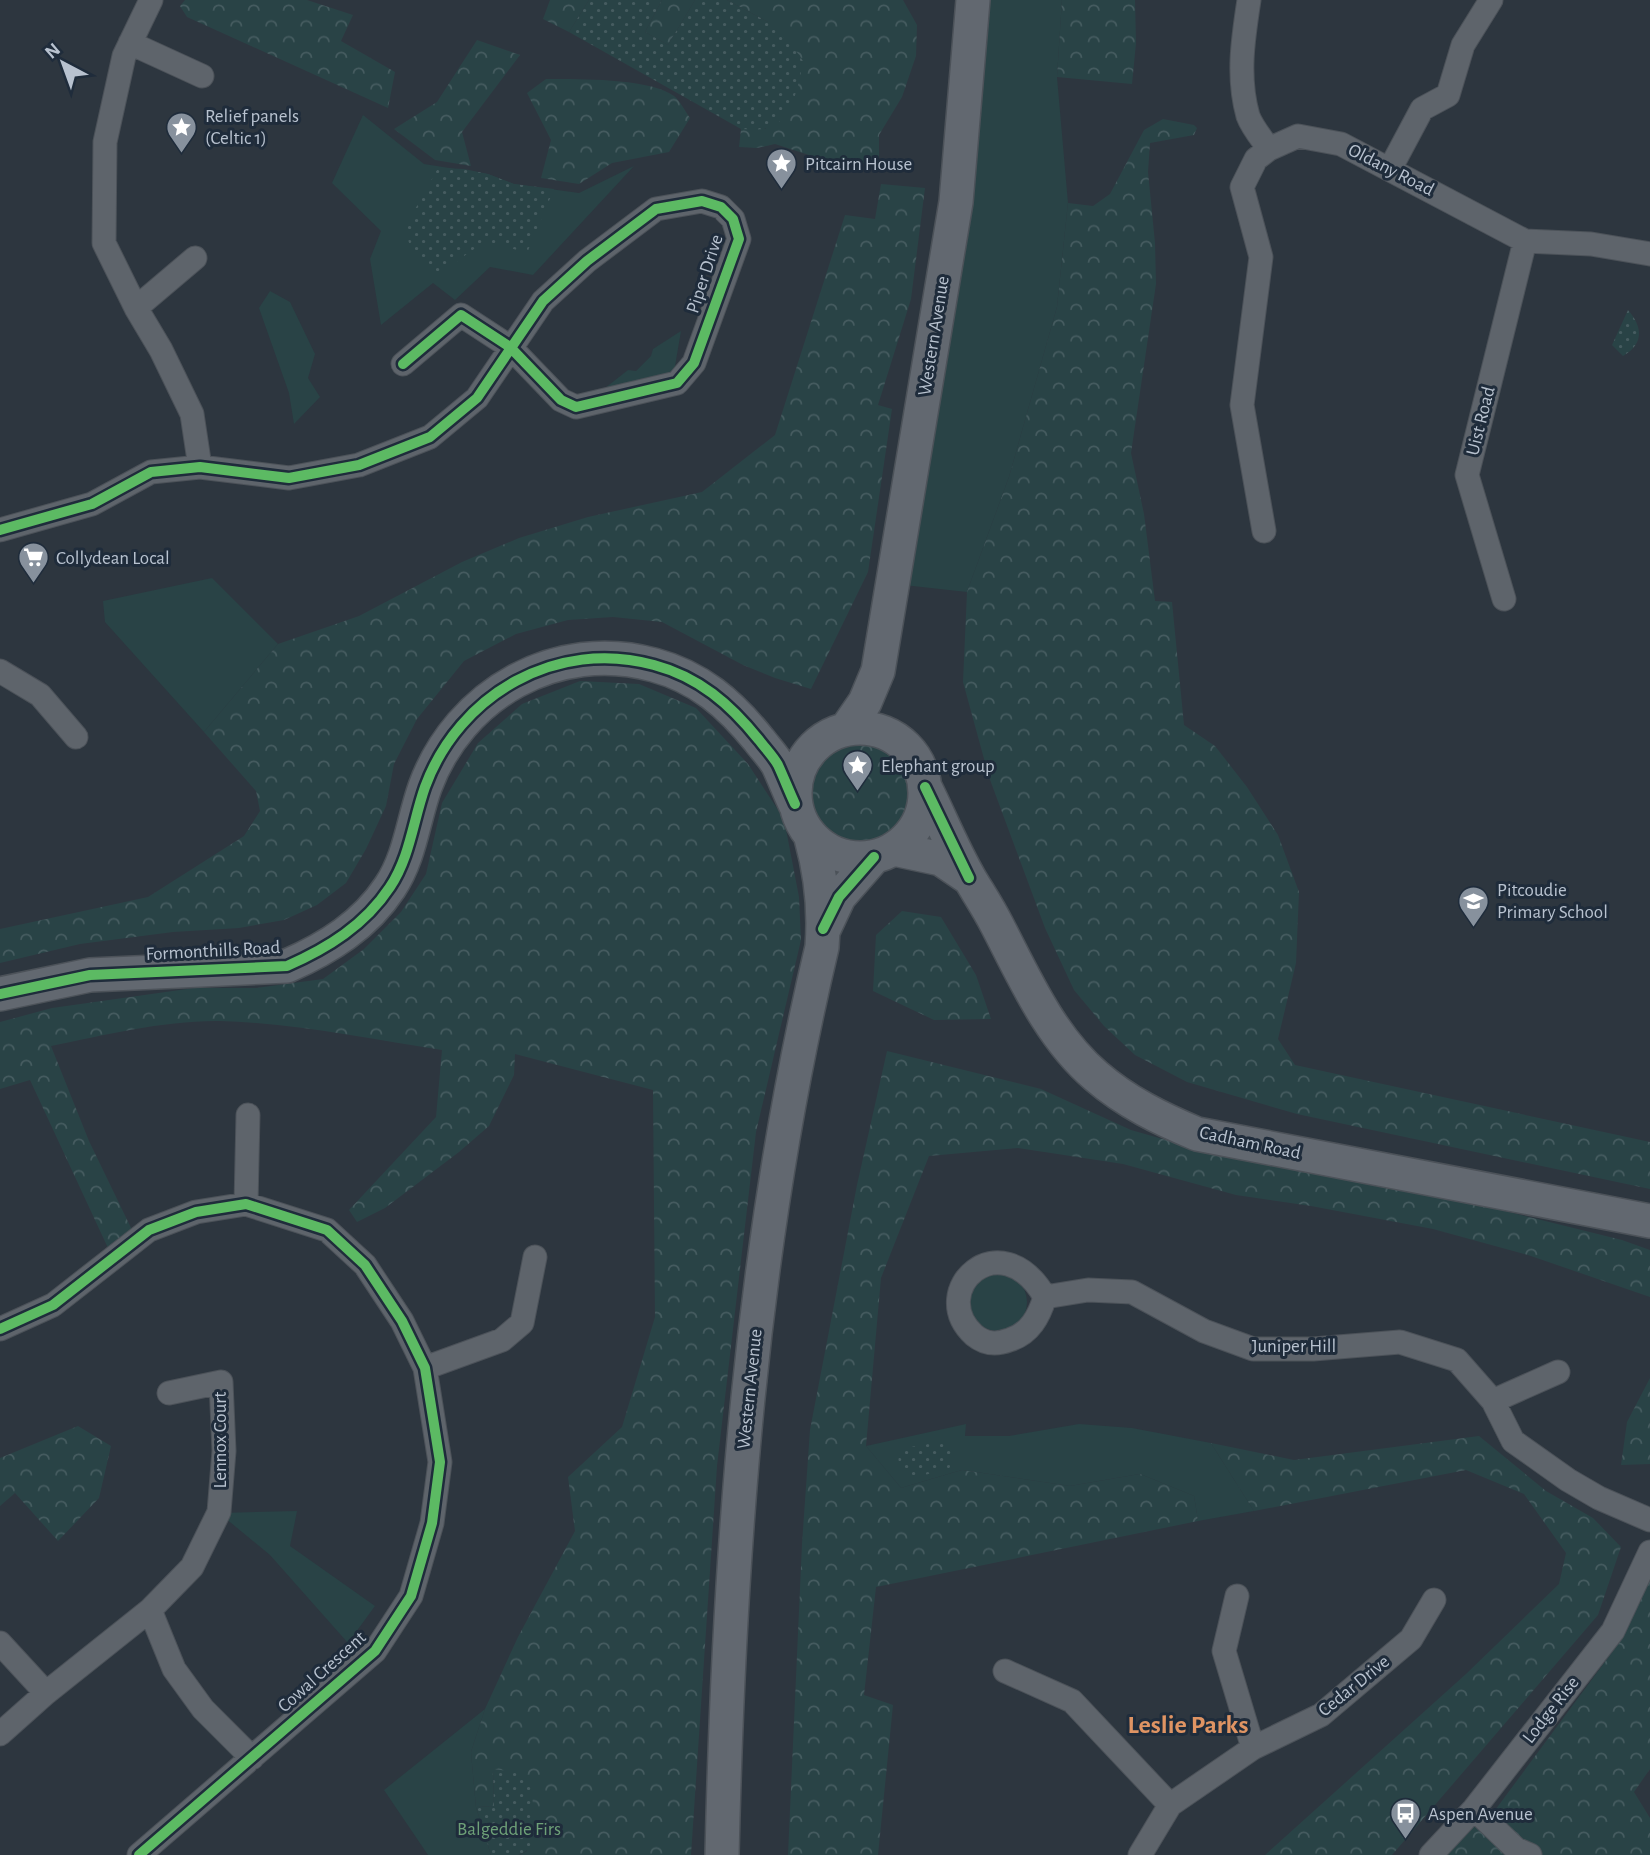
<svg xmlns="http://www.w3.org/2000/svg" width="1650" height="1855" font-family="'Alegreya Sans',sans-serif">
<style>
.grass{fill:#294346}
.forest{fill:url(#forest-crowns)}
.park{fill:url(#park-dots)}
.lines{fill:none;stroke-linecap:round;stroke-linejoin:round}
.street-casing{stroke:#4c5259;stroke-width:25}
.secondary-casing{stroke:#4c5259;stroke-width:36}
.street{stroke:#5e646b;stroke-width:23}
.secondary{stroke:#626870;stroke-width:33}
.cycleway-casing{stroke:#1f2c3b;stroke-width:15}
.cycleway{stroke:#5cba63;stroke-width:10}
.labels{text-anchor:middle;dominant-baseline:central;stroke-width:6;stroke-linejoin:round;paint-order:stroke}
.poi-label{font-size:19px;fill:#b8c2cf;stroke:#1f2c3b;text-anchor:start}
.street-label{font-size:19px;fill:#b8c2cf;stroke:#1f2c3b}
.park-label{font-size:19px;fill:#6ea178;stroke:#1f2c3b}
.district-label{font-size:26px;font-weight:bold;fill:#df9463;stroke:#1f2c3b}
</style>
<defs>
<pattern id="forest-crowns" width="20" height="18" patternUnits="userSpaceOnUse" patternTransform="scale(1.75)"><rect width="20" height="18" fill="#294346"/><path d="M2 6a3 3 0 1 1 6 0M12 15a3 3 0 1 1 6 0" fill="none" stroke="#465c60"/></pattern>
<pattern id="park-dots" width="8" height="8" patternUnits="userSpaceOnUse" patternTransform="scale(1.75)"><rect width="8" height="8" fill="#294346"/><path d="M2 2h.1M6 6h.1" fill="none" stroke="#465c60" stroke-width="1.8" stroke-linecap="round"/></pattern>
</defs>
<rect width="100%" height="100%" fill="#2d363f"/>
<!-- grass -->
<path class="grass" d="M987,0H1062L1057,77L1068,203L1057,307L1009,477L967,592L904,585L945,368L985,53Z
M363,115L424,164L488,174L514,184L579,193L634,166L533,275L490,267L455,300L433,283L381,325L370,259L381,231L332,183Z
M270,291L290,302L315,354L308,378L320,397L294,424L289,393L259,308Z
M681,331L674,372L663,379L600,392L628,370L636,371L651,356L653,349Z
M212,578L278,644L204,732L105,622L103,601Z
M969 1302a29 29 0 1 1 58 0a29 29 0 1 1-58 0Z
M966,1424L965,1436H1009L1079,1424L1132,1428L1211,1443L1254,1511L1198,1521L1194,1496L1140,1474L1070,1486L962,1470L901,1488L866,1446Z
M297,1511L290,1546L375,1606L348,1643L270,1555L219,1513Z
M485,1709L471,1752L476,1807L491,1855H428L384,1790Z"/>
<!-- forest -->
<path class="forest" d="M185,0H307L353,15L341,41L395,72L388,108L187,17L180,6Z
M550,0H589L569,32L543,19Z
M662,0H695L668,45L645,32Z
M727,0H903L917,25L916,56L902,97L879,135V163H848L809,155L775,144L757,148L739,147L741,129H766L768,22Z
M1062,0H1135L1136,43L1132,84L1057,77Z
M477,40L520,55L462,132L471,166L435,160L394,129L437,102Z
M546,79C575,79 651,78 674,96C680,101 685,111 690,118L669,152L612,163L579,184L541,178L551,140L527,93Z
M1163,119L1194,125L1197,128L1194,135L1150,143L1148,172L1155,243L1156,284L1131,453L1144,514L1155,601L1172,602L1184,725L1215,746L1247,787L1278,835L1299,892L1296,963L1278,1039L1295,1065L1650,1142V1189L1297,1114L1187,1082L1135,1055L1104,1026L1074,990L1045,928L989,777L963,682L967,592L1009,477L1057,307L1068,203L1093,206L1110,194L1144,130Z
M881,184L925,188L911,299L878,405L892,409L868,572L811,689L775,678L743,665L662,622L613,617L568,620L516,634L464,661L417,719L394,764L386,806L366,849L346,883L317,905L284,920L239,928L173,932L80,944L0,963V929L148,897L244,836L260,811L256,791L204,732L278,644L359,616L462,562L519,538L588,517L702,492L775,435L845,215L875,219Z
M580,681L639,684L696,708L748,764L784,819L799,897L801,940L756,1132L717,1466L691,1855H520L527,1851L493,1769L494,1806L476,1807L471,1752L485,1709L518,1637L575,1531L568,1477L622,1427L655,1317L653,1090L515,1054L514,1075L489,1126L459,1152L385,1208L357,1222L349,1210L436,1117L442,1050C369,1039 294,1023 220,1021C167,1020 104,1035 51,1046L89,1141L133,1232L108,1248L30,1080L0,1089V1022L52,1008L194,988H256L323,979L364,949L401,912L426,874L442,803L478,743L522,704Z
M811 794a49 49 0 1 1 98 0a49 49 0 1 1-98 0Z
M902,911L941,917L976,975L991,1019L934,1020L873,991L876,935Z
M887,1051L1041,1089L1131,1130L1201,1150L1480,1205L1622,1240L1650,1250V1297L1528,1255L1433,1229L1311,1206L1236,1195L1123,1164L1018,1148L929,1156L881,1278L866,1446L901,1488L962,1470L1070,1486L1140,1474L1194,1496L1198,1521L876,1587L864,1695L893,1705L878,1855H788L802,1544L810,1430L857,1185Z
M1650,1378V1464L1621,1465L1627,1422Z
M78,1426L111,1446L99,1498L58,1541L15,1493L0,1506V1458Z
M1479,1436L1546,1491L1593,1518L1621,1547L1598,1615L1392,1855H1265L1466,1674L1559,1584L1566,1553L1524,1494L1466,1470L1254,1511L1211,1443L1294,1460Z
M1650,1577V1769L1634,1792L1650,1818V1855H1431L1474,1809L1487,1821L1619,1643Z"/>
<!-- park -->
<path class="park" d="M589,0H662L645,32L668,45L695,0H727L768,22L794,48L803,61C799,84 792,125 764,129C757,130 749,129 741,129L569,32Z
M438,168L464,169L488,174L514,184L554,189L527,253C477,237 482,244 443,272L430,270C416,256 403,243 408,222Z
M1628,310C1643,327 1644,344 1623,356L1612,345Z
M947,1441L955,1454L949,1469L912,1478L899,1468L898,1449Z
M493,1769L516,1772L531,1785C532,1803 543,1850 518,1855C510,1855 499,1855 491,1855L476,1807L494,1806Z"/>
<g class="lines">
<defs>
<path id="street" d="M151,0L124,56L105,142L104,243L136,308L161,350L192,414L200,467
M1249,0C1243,39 1237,77 1248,116C1252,127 1262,139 1269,149
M130,43L202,76
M1390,169L1422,109L1448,95L1463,45L1491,0
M136,308L195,258
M0,530L92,504L151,472L200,467L289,478L359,465L430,437L477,398L543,301L587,261L656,209L702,201L721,207L733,219L739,239L694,363L677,383L576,407L561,400L510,347L461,315L403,364
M1264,531L1242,405L1261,257L1242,187L1256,159L1269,149L1298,136L1341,144L1525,241L1591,244L1650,254
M1504,599L1467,475L1525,241
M0,671L40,695L76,737
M246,1204L248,1115
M1045,1297C1000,1220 926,1291 974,1335C985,1344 996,1345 1009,1340C1030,1334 1039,1316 1045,1297L1088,1290L1132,1292L1204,1331L1253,1349H1313L1400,1342L1457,1360L1493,1401L1513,1441L1568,1480L1599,1498L1650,1520
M0,1329L53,1305L149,1230L196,1212L246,1204L327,1230L365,1265L402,1321L425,1368L440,1462L432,1523L411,1596L375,1651L139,1855
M425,1368L502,1340L522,1323L535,1257
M1493,1401L1558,1372
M1237,1596L1224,1651L1253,1748
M150,1610L174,1669L203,1709L252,1758
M0,1643L46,1693
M1005,1671L1072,1701L1170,1805
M0,1734L46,1693L150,1610L192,1567L219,1512L224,1451L221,1382L169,1393
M1474,1809L1516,1849L1530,1855
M1140,1855L1170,1805L1253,1748L1321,1715L1411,1639L1434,1600
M1431,1855L1474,1809L1613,1631L1650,1552"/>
<path id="secondary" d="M795 793a65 65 0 1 1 130 0a65 65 0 1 1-130 0Z
M847,728L865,702L878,671L956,202L973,0
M925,787C940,817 953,850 970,879C979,894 989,909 997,925C1024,977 1050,1037 1096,1076C1126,1102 1161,1119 1197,1134L1650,1221
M894,849L941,859L969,878
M824,929L839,897L874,857
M0,994L90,975L287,966C328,948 365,925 390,887C410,857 413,821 425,787C459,694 557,638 654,665C699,677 730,704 759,740C765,748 773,756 778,765C784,778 789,791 795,804
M722,1855C729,1550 751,1244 822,947C825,909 821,874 811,838"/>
</defs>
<!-- street casing -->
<use href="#street" class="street-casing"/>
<!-- secondary casing -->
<use href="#secondary" class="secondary-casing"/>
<!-- street -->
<use href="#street" class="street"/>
<!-- secondary -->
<use href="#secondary" class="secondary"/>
<defs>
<path id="cycleway" d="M0,530L92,504L151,472L200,467L289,478L359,465L430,437L477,398L543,301L587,261L656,209L702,201L721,207L733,219L739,239L694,363L677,383L576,407L561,400L510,347L461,315L403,364
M925,787L969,878
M823,929L839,897L874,857
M0,994L90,975L287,966C328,948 365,925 390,887C410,857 413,821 425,787C459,694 557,638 654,665C699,677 730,704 759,740C765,748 773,756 778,765C784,778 789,791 795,804
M0,1329L53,1305L149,1230L196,1212L246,1204L327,1230L365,1265L402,1321L425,1368L440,1462L432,1523L411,1596L375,1651L139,1855"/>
</defs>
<!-- cycleway casing -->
<use href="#cycleway" class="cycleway-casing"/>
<!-- cycleway -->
<use href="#cycleway" class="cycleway"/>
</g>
<!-- icons -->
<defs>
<symbol id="sight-pin" viewBox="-11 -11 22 30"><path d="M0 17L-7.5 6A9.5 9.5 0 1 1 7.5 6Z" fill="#87919d" stroke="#1f2c3b"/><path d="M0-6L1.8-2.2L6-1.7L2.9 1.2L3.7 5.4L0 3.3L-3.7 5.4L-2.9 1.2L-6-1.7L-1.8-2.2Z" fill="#fff"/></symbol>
<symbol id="supermarket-pin" viewBox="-11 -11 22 30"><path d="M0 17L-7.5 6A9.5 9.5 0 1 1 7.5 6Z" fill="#87919d" stroke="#1f2c3b"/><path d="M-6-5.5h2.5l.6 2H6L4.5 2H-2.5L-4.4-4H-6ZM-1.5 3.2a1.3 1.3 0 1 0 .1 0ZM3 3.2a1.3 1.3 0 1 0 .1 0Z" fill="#fff"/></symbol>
<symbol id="school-pin" viewBox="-11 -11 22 30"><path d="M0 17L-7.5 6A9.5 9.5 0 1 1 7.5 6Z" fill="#87919d" stroke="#1f2c3b"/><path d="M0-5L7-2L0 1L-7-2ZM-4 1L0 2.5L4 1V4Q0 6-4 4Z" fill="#fff"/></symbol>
<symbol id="bus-pin" viewBox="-11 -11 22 30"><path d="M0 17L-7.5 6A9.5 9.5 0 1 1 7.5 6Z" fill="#87919d" stroke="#1f2c3b"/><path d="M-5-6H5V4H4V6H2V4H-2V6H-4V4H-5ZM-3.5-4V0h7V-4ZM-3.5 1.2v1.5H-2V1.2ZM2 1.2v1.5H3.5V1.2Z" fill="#fff"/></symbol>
</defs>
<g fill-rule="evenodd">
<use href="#sight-pin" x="164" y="110" width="35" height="47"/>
<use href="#sight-pin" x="764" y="146" width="35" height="47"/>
<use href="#supermarket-pin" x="16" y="540" width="35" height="47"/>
<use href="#sight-pin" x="840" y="748" width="35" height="47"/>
<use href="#school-pin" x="1456" y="884" width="35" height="47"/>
<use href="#bus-pin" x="1388" y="1796" width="35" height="47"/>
</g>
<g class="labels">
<!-- poi labels -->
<g class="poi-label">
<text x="205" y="116">Relief panels<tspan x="205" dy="22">(Celtic 1)</tspan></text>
<text x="805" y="164">Pitcairn House</text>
<text x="56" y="558">Collydean Local</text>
<text x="881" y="766">Elephant group</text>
<text x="1497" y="890">Pitcoudie<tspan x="1497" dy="22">Primary School</tspan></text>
<text x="1428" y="1814">Aspen Avenue</text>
</g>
<!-- street labels -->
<g class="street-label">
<text transform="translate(1391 170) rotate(27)">Oldany Road</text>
<text transform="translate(705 274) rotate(-72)">Piper Drive</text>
<text transform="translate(934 336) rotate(-81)">Western Avenue</text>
<text transform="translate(1481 421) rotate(-76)">Uist Road</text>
<text transform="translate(213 951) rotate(-3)">Formonthills Road</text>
<text transform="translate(1250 1143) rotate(12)">Cadham Road</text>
<text x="1294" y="1346">Juniper Hill</text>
<text transform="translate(750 1389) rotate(-84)">Western Avenue</text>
<text transform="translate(220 1440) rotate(-90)">Lennox Court</text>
<text transform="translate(322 1672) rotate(-42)">Cowal Crescent</text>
<text transform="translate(1354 1686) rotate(-39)">Cedar Drive</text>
<text transform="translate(1551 1710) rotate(-52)">Lodge Rise</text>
</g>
<!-- park labels -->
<g class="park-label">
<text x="509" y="1829">Balgeddie Firs</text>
</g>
<!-- district labels -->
<g class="district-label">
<text x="1188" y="1725">Leslie Parks</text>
</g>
</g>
<!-- north arrow -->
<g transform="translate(63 63) rotate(319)" stroke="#1f2c3b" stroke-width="5" paint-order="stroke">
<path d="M0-5L12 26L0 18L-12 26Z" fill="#b8c2cf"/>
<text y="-10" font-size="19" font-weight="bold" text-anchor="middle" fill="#b8c2cf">N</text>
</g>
</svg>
